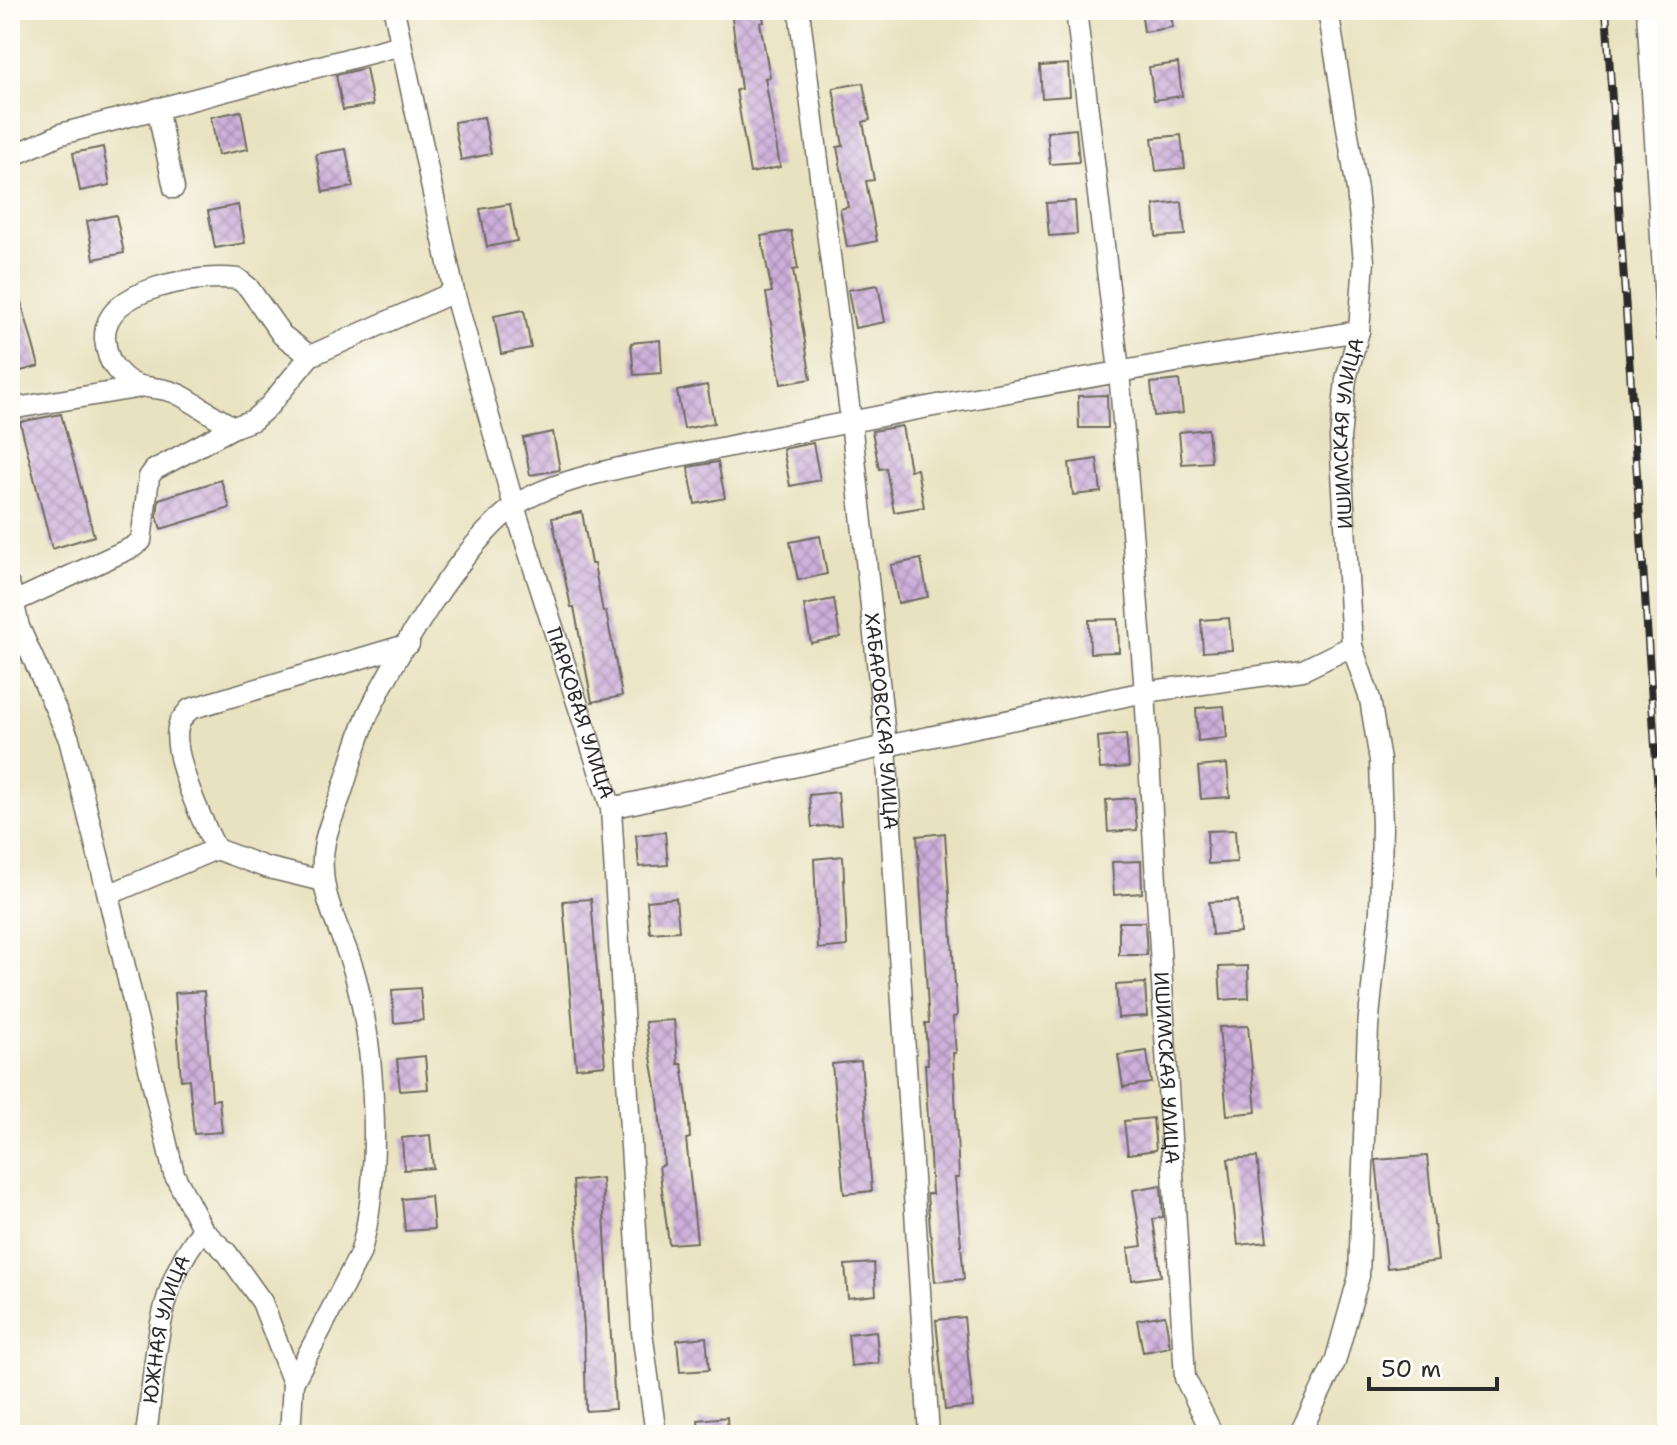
<svg xmlns="http://www.w3.org/2000/svg" width="1677" height="1445" font-family="'Shantell Sans',sans-serif">
<style>
.building{fill:url(#building-cross-hatch)}
.lines{fill:none;stroke-linecap:round;stroke-linejoin:round}
.street-casing{stroke:#6e6b5f;stroke-width:23}
.street{stroke:#fff;stroke-width:20}
.rail-casing{stroke:#2b2b2b;stroke-width:8}
.rail{stroke:#fdfcf7;stroke-width:5;stroke-dasharray:15;stroke-linecap:butt}
.labels{text-anchor:middle;dominant-baseline:central;stroke-width:6;stroke-linejoin:round;paint-order:stroke}
.street-label{font-size:20px;fill:#2b2b2b;stroke:#fdfcf7}
</style>
<defs>
<pattern id="building-cross-hatch" width="8" height="8" patternUnits="userSpaceOnUse" patternTransform="scale(2)"><rect width="8" height="8" fill="#cdafdb"/><path d="M0 0l8 8M0 8l8-8" fill="none" stroke="#a78fb2"/></pattern>
</defs>
<rect width="100%" height="100%" fill="#fdfcf7"/>
<filter id="ink" filterUnits="userSpaceOnUse"><feTurbulence type="fractalNoise" baseFrequency=".0125" numOctaves="2"/><feDisplacementMap in="SourceGraphic" scale="16" xChannelSelector="R" yChannelSelector="G"/><feConvolveMatrix kernelMatrix="1 2 1 2 8 2 1 2 1" color-interpolation-filters="sRGB"/></filter>
<filter id="wash" filterUnits="userSpaceOnUse"><feTurbulence type="fractalNoise" baseFrequency=".006" numOctaves="4" result="noise"/><feDisplacementMap in="SourceGraphic" scale="32" xChannelSelector="R" yChannelSelector="G"/><feGaussianBlur stdDeviation="1.8" result="paint"/><feColorMatrix in="noise" values="0 0 0 0 0 0 0 0 0 0 0 0 0 0 0 0 0 1.4 0 .05"/><feComposite in="paint" operator="in"/></filter>
<g filter="url(#wash)">
<rect width="100%" height="100%" fill="#e9e2c0"/>
<g id="blocks">
<!-- building -->
<path class="building" d="M731,10H762L764,22L760,23L770,77L765,78L780,167L750,173L736,90L741,89Z
M1141,10H1170L1173,27L1144,32Z
M1178,63L1182,96L1154,100L1149,67Z
M1068,64L1070,96L1042,98L1040,66Z
M366,68L373,105L343,110L336,75Z
M863,83L870,120L863,122L874,180L866,181L877,241L847,247L840,209L848,207L837,147L843,146L833,88Z
M241,111L248,149L218,155L211,117Z
M484,117L491,154L461,160L454,122Z
M1076,129L1079,162L1050,164L1047,132Z
M1181,135L1185,168L1156,171L1152,138Z
M103,147L110,185L80,191L73,153Z
M346,149L353,187L323,192L316,154Z
M1075,201L1077,234L1049,236L1046,203Z
M1182,202L1185,235L1156,237L1154,205Z
M510,204L517,241L487,247L480,209Z
M238,205L245,243L215,248L208,211Z
M116,215L124,253L94,259L87,221Z
M791,231L798,269L793,270L811,379L781,384L766,293L772,292L761,236Z
M10,276H14L39,366L10,374Z
M878,285L885,322L855,328L848,290Z
M524,310L531,348L501,354L494,316Z
M660,340L662,373L634,375L631,343Z
M1179,380L1183,413L1154,416L1151,383Z
M707,385L714,423L684,429L677,391Z
M1107,395L1108,428H1079L1078,396Z
M61,414L94,536L52,549L20,422Z
M902,426L910,470L917,469L924,507L894,512L886,468L879,469L872,431Z
M1208,429L1211,462L1182,464L1179,432Z
M553,432L560,470L530,475L523,438Z
M813,443L820,480L790,486L783,449Z
M1097,459L1101,492L1073,495L1069,463Z
M718,462L725,498L695,504L688,467Z
M221,480L230,508L161,529L157,516L159,499Z
M582,512L591,564H594L603,612L606,611L622,696L592,702L574,607H571L552,518Z
M820,536L827,574L798,580L790,542Z
M921,559L928,597L898,603L891,565Z
M834,599L840,637L811,643L804,605Z
M1229,618L1232,650L1203,652L1201,620Z
M1118,619L1119,652L1090,653L1089,620Z
M1224,706L1227,738L1198,741L1196,708Z
M1126,734L1129,767L1100,769L1098,737Z
M1227,764L1230,797L1201,799L1198,767Z
M838,792L841,825L812,827L809,795Z
M1134,798L1137,830L1108,832L1106,800Z
M1235,830L1237,862L1208,864L1207,831Z
M665,832L668,865L639,867L636,835Z
M945,833L957,1016L953,1017L956,1053H953L959,1178H955L964,1279L935,1282L927,1194H932L925,1064H928L925,1023H929L917,836Z
M843,856L847,946L818,949L814,859Z
M1141,861L1142,893L1114,895L1112,862Z
M676,898L679,931L650,933L647,901Z
M591,899L605,1065L576,1068L563,901Z
M1238,900L1240,932L1212,935L1209,902Z
M1119,922H1145L1147,955H1119Z
M1248,966L1249,998L1221,1000L1219,967Z
M1145,983L1147,1016L1118,1018L1116,985Z
M420,988L423,1020L394,1023L392,990Z
M204,991L212,1100L219,1099L222,1132L194,1134L189,1079L181,1080L175,993Z
M674,1020L678,1064H682L688,1106L690,1138L686,1139L697,1242L669,1244L659,1166L664,1165L658,1098L645,1022Z
M1248,1026L1256,1112L1227,1115L1219,1027Z
M1147,1051L1151,1083L1123,1087L1118,1055Z
M425,1056L428,1089L400,1091L397,1059Z
M861,1061L872,1191L844,1194L832,1064Z
M1153,1118L1156,1150L1128,1154L1124,1121Z
M430,1135L433,1168L404,1170L402,1138Z
M1427,1156L1438,1261L1387,1268L1376,1160Z
M1257,1157L1267,1242L1238,1245L1228,1159Z
M602,1178L615,1409L586,1411L584,1329L573,1181Z
M1161,1185L1163,1217L1153,1219L1161,1276L1132,1280L1128,1248L1142,1246L1133,1190Z
M431,1196L434,1229L405,1231L402,1199Z
M874,1263L876,1295L848,1298L845,1265Z
M1165,1315L1170,1347L1143,1352L1137,1320Z
M964,1317L973,1407L945,1410L936,1320Z
M876,1331L879,1363L851,1366L848,1334Z
M706,1337L709,1370L680,1372L677,1340Z
M727,1417L728,1435H699L698,1420Z"/>
</g>
</g>
<g filter="url(#ink)">
<use href="#blocks" fill-opacity="0" stroke="#6e6b5f" stroke-width="2"/>
<g class="lines">
<defs>
<g id="street">
<path id="s1" d="M394,10L454,292L514,506L611,808L642,1332L656,1435"/>
<path id="s2" d="M799,10L851,421L886,746L929,1435"/>
<path id="s3" d="M1076,10L1119,371L1145,692L1185,1378L1213,1435"/>
<path d="M1647,10L1667,336"/>
<path d="M157,108L174,188"/>
<path d="M10,157L61,134L401,45"/>
<path d="M310,356L282,335L248,287L238,279C200,274 102,287 105,339C106,349 108,360 115,368C139,397 153,381 180,395C199,405 215,418 234,427L253,420L269,406L310,356L454,292"/>
<path d="M10,409L136,388"/>
<path d="M10,587L19,627L69,739L108,895"/>
<path d="M14,602L133,547L141,541L149,477L154,470L234,427"/>
<path id="s4" d="M611,808L886,746L1145,692L1303,670L1352,646L1340,438L1346,379L1359,331L1364,261L1357,190L1328,10"/>
<path d="M216,849C203,823 169,751 179,724C181,718 187,713 190,709L409,644"/>
<path d="M293,1383L262,1302L227,1253L203,1230L174,1174L108,895L216,849L265,867L323,881"/>
<path id="s5" d="M146,1435C156,1366 155,1284 203,1230"/>
<path d="M290,1435L293,1383L360,1254C382,1177 376,1056 356,979C344,931 314,894 325,842C328,826 336,809 341,794C350,768 357,739 368,714C396,655 461,547 512,508C554,475 667,459 721,448C933,404 1146,366 1359,331"/>
<path d="M1299,1435L1335,1362L1359,1276L1368,1027L1380,911L1382,827L1380,761L1370,699L1352,646"/>
</g>
</defs>
<!-- street casing -->
<use href="#street" class="street-casing"/>
<!-- street -->
<use href="#street" class="street"/>
<defs>
<path id="rail" d="M1606,10L1667,926"/>
</defs>
<!-- rail casing -->
<use href="#rail" class="rail-casing"/>
<!-- rail -->
<use href="#rail" class="rail"/>
</g>
</g>
<g class="labels">
<!-- street labels -->
<g class="street-label">
<text stroke="none"><textPath href="#s4" startOffset="974">ИШИМСКАЯ УЛИЦА</textPath></text>
<text stroke="none"><textPath href="#s1" startOffset="728">ПАРКОВАЯ УЛИЦА</textPath></text>
<text stroke="none"><textPath href="#s2" startOffset="716">ХАБАРОВСКАЯ УЛИЦА</textPath></text>
<text stroke="none"><textPath href="#s3" startOffset="1062">ИШИМСКАЯ УЛИЦА</textPath></text>
<text stroke="none"><textPath href="#s5" startOffset="108">ЮЖНАЯ УЛИЦА</textPath></text>
</g>
</g>
<!-- margin -->
<rect width="1677" height="1445" fill="none" stroke="#fdfcf7" stroke-width="40"/>
<!-- scale -->
<path d="M1369 1377v12h128v-12" fill="none" stroke="#2b2b2b" stroke-width="4"/>
<text x="1381" y="1377" font-size="24" fill="#2b2b2b" stroke="#fdfcf7" stroke-width="6" paint-order="stroke">50 m</text>
</svg>
